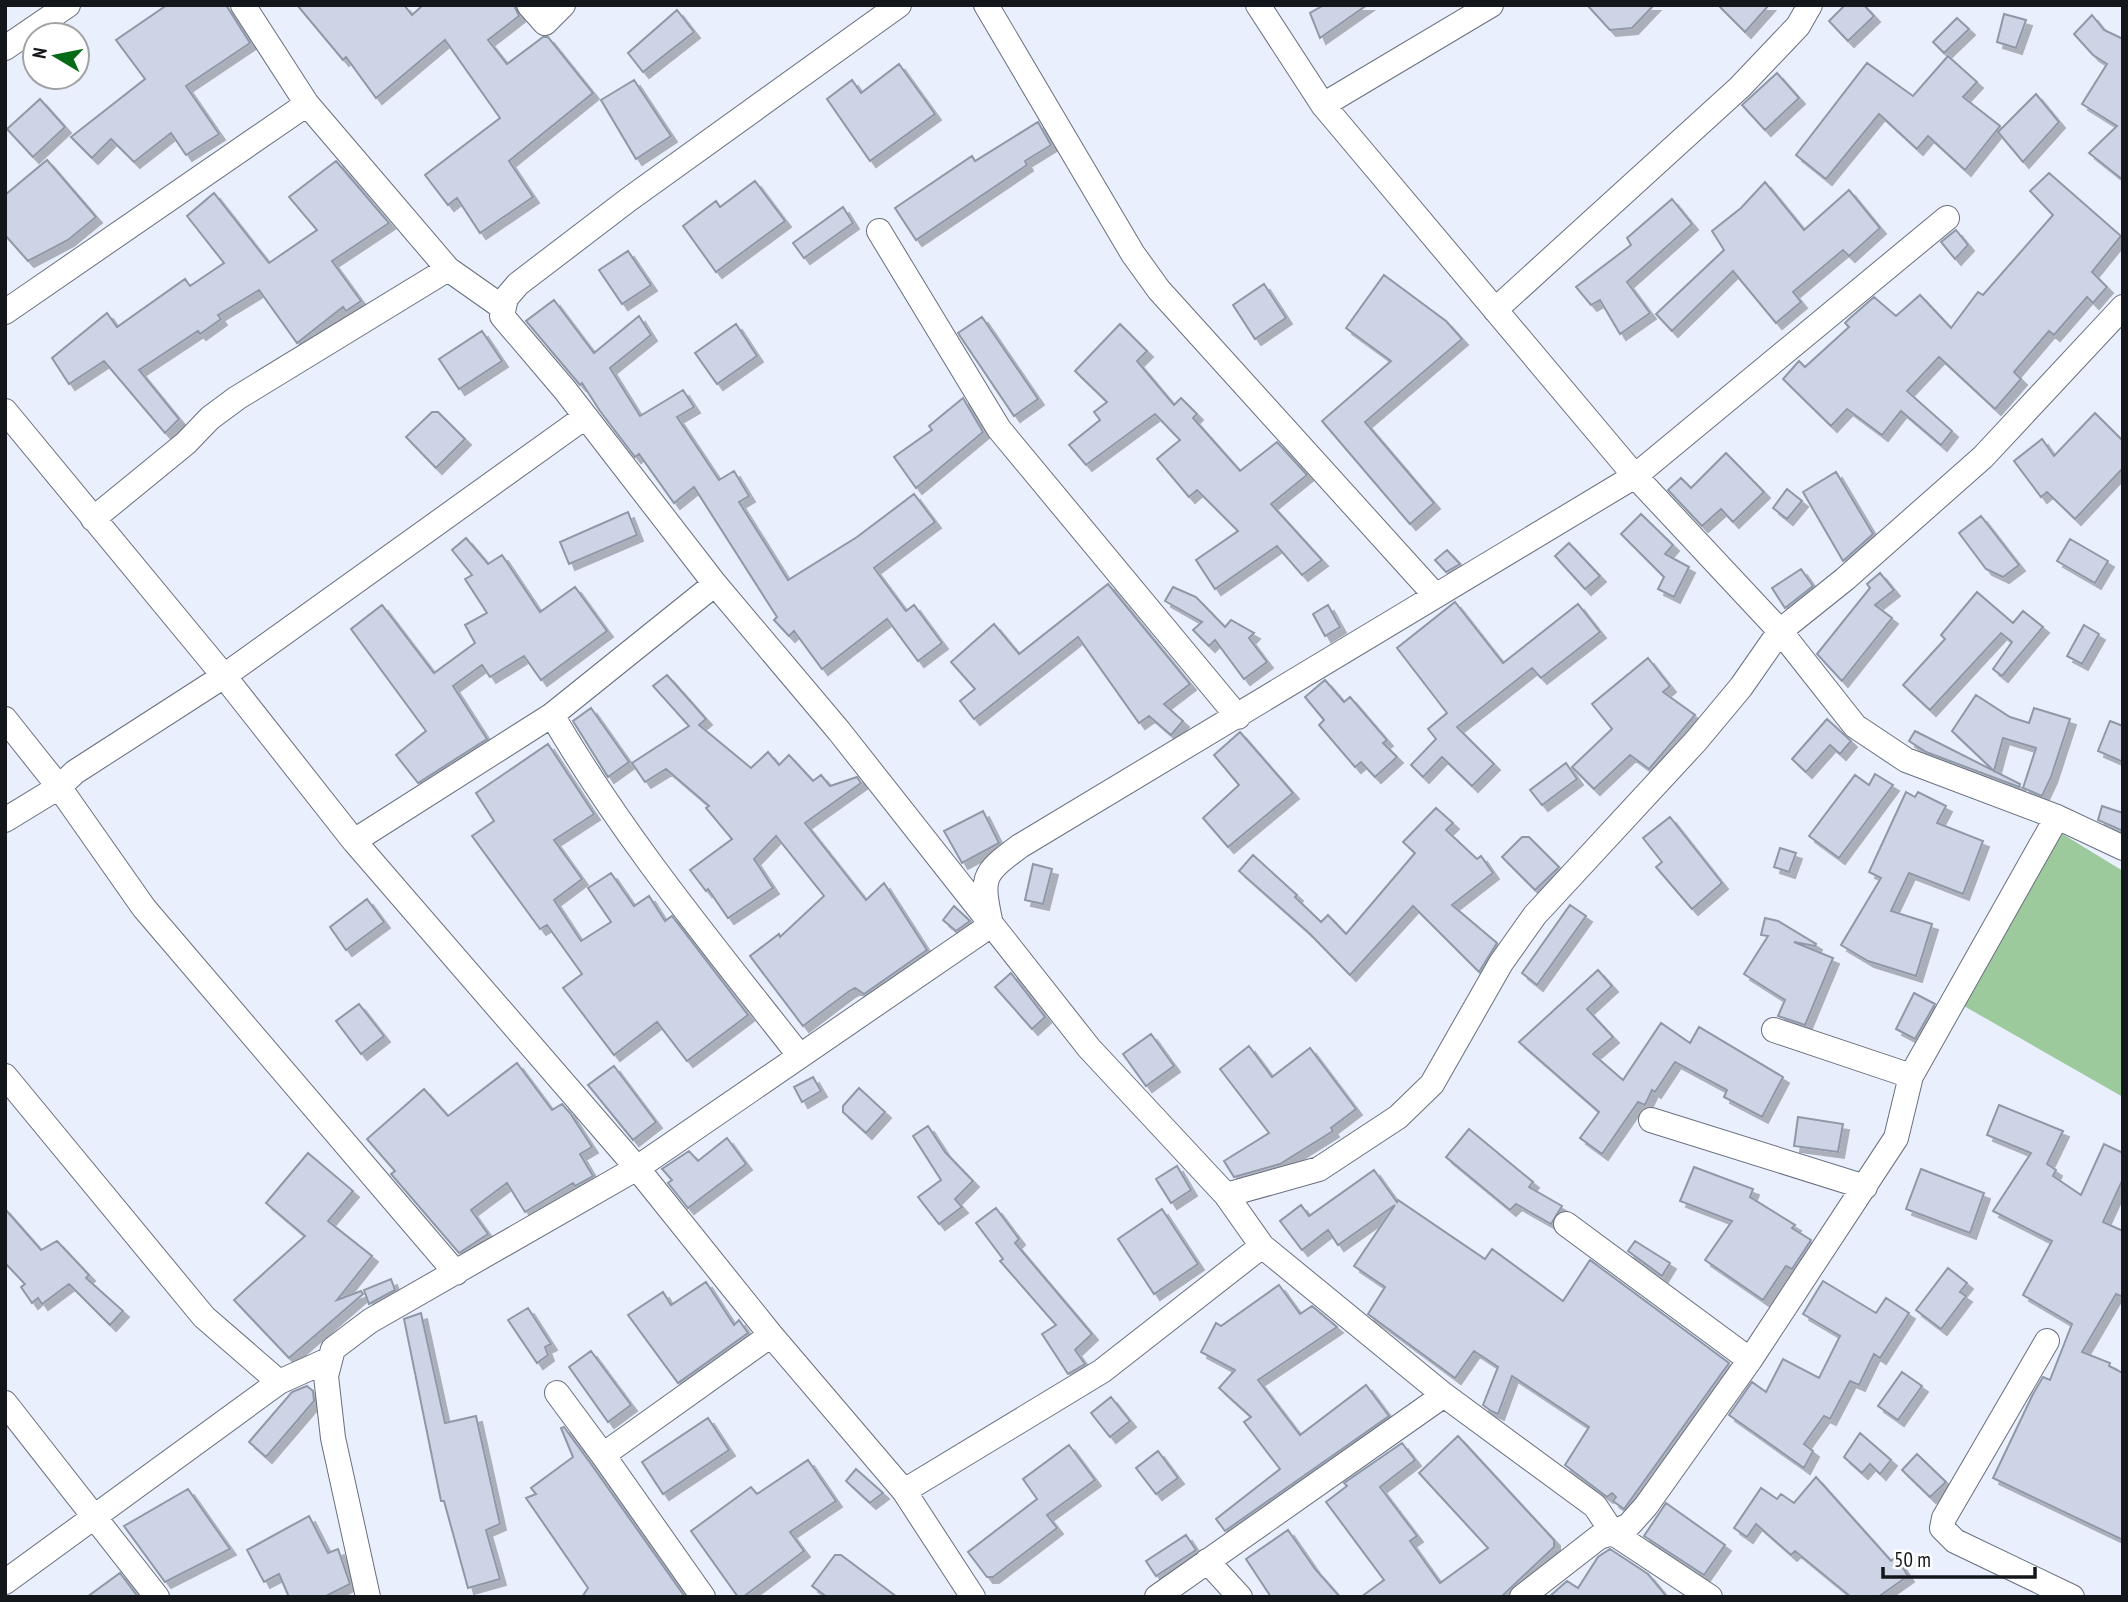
<svg xmlns="http://www.w3.org/2000/svg" width="2128" height="1602" font-family="'PT Sans Narrow',sans-serif">
<style>
.green{fill:#9dca9c}
.building{fill:#cdd4e5;stroke:#9098a7;stroke-width:2;filter:url(#shadow)}
.lines{fill:none;stroke-linecap:round;stroke-linejoin:round}
.minor-casing{stroke:#686f7e;stroke-width:26}
.minor{stroke:#fff;stroke-width:24}
</style>
<defs>
<filter id="shadow"><feDropShadow dx="6" dy="6" stdDeviation="0" flood-color="#0004"/></filter>
</defs>
<rect width="100%" height="100%" fill="#e9effd"/>
<!-- green -->
<path class="green" d="M2056,830L2123,871V1097L1964,1006Z"/>
<!-- building -->
<path class="building" d="M167,5H226L250,43L186,86L219,134L186,155L171,133L134,162L111,139L92,158L71,137L145,79L116,40Z
M297,5H404L412,15L423,5H514L519,16L488,40L507,64L543,37H548L593,93L509,161L533,197L480,233L457,198L448,205L425,175L500,118L445,40L376,98L346,57L343,60Z
M1324,5H1367L1320,38L1310,13Z
M1587,5H1654L1632,28L1610,30Z
M1718,5H1769L1745,32Z
M1845,5H1864L1874,16L1848,41L1829,21Z
M677,10L694,32L643,72L628,53Z
M2004,14L2026,20L2016,48L1997,42Z
M2092,15L2104,30L2123,39V180L2089,153L2117,126L2082,104L2107,64L2093,55L2074,34Z
M1957,18L1969,29L1944,53L1933,42Z
M1948,56L1977,82L1963,97L2000,126L1965,170L1928,136L1917,149L1879,114L1826,179L1796,155L1867,63L1913,96Z
M899,64L935,114L870,161L827,99L852,80L861,93Z
M1777,73L1799,98L1765,130L1742,105Z
M634,80L671,136L636,159L601,100Z
M2036,94L2059,122L2023,162L1998,132Z
M40,99L65,127L33,157L7,129Z
M1038,122L1051,145L1025,161L1027,165L916,240L895,208L972,156L975,161Z
M47,160L96,217L68,240L28,261L5,235V195Z
M336,161L389,223L332,261L361,301L346,311L343,307L297,343L259,290L218,315L221,319L200,334L198,331L139,370L179,419L165,433L104,361L69,384L52,358L107,313L117,327L185,279L190,286L224,263L187,216L214,193L269,263L317,230L289,197Z
M2049,173L2121,236L2092,272L2107,287L2093,303L2087,297L2054,335L2049,331L2014,372L2021,379L1995,409L1939,357L1907,391L1952,431L1941,445L1901,411L1882,435L1847,409L1831,426L1783,379L1799,361L1805,367L1849,327L1845,323L1849,319L1874,297L1896,316L1920,295L1951,328L1978,292L1983,295L2053,215L2030,191Z
M755,181L785,221L716,272L683,226L716,201L720,207Z
M1765,182L1804,230L1849,190L1880,228L1849,256L1843,250L1793,292L1801,302L1776,323L1733,271L1672,331L1656,314L1724,250L1712,231L1741,208Z
M1672,199L1692,224L1627,282L1650,313L1620,334L1600,300L1591,305L1576,287L1631,245L1627,238Z
M843,207L853,223L804,258L793,243Z
M1956,230L1968,245L1955,259L1941,242Z
M628,251L651,285L622,304L599,270Z
M1384,275L1446,321L1462,339L1365,422L1434,503L1410,524L1322,421L1391,361L1346,328Z
M1264,284L1286,318L1255,339L1233,305Z
M554,300L594,353L639,316L651,335L610,368L640,416L683,390L694,407L677,417L719,480L734,471L749,496L739,502L788,580L857,537L914,494L935,522L874,568L906,611L914,605L942,643L918,661L887,619L822,669L794,631L789,636L774,620L777,617L694,487L674,503L639,454L635,457L600,411L582,383L580,385L526,321Z
M982,317L1038,399L1014,416L958,333Z
M736,324L757,356L717,384L695,353Z
M1120,324L1147,351L1137,361L1174,405L1181,398L1197,414L1193,418L1240,471L1277,442L1307,475L1271,504L1322,560L1302,575L1277,546L1215,589L1196,560L1238,531L1197,490L1189,497L1157,459L1180,440L1155,414L1086,465L1069,445L1100,420L1094,412L1107,402L1075,371Z
M482,331L502,361L459,389L439,359Z
M963,398L983,432L916,488L894,457L932,430L929,426Z
M432,412H438L465,439L436,468L406,437Z
M2095,413L2123,441V468L2075,519L2047,492L2041,497L2014,461L2042,439L2054,456Z
M1726,453L1764,492L1733,522L1721,509L1702,526L1668,490L1681,478L1691,488Z
M1836,472L1873,534L1843,561L1803,492Z
M1787,489L1802,501L1787,519L1773,508Z
M628,512L637,535L569,564L560,542Z
M1641,514L1673,545L1665,554L1689,567L1674,597L1658,589L1664,577L1621,534Z
M1981,516L2019,565L2003,577L1986,569L1959,533Z
M466,538L488,564L502,555L540,612L575,587L607,631L541,680L524,656L490,677L482,665L453,686L487,739L418,783L396,755L426,731L351,629L382,605L434,673L475,643L465,625L487,613L465,579L472,575L452,550Z
M2070,539L2108,561L2095,583L2057,561Z
M1569,543L1600,576L1585,589L1555,556Z
M1447,550L1460,564L1446,572L1435,560Z
M1801,569L1813,586L1785,608L1772,588Z
M1880,573L1894,590L1875,605L1892,618L1842,681L1817,654L1870,588L1867,584Z
M1108,584L1190,684L1164,704L1183,721L1171,735L1149,716L1139,723L1078,637L974,719L960,701L975,689L951,662L994,624L1019,654Z
M1173,587L1196,597L1225,627L1231,620L1254,633L1249,638L1267,662L1244,679L1215,640L1209,646L1193,630L1202,622L1165,601Z
M1977,592L2013,623L2023,611L2043,627L2002,676L1993,669L2012,642L2001,633L1930,710L1903,685L1945,639L1941,635Z
M1455,602L1503,663L1578,604L1600,632L1541,678L1532,668L1457,727L1494,764L1472,786L1442,757L1423,777L1411,765L1436,739L1428,729L1447,713L1397,648Z
M1328,605L1340,627L1325,636L1313,614Z
M2084,625L2099,634L2082,664L2067,656Z
M1648,658L1670,686L1663,692L1695,715L1649,769L1630,755L1594,789L1572,767L1612,729L1592,704Z
M667,675L706,719L699,725L751,768L768,752L779,765L789,755L813,781L821,775L830,786L857,777L861,783L805,823L866,900L884,883L927,950L864,994L855,988L848,992L803,1026L750,956L779,934L780,937L824,896L776,836L754,859L773,888L728,918L708,889L706,891L690,870L732,839L706,808L709,806L666,769L645,782L632,763L689,726L653,686Z
M1325,680L1344,702L1350,697L1387,740L1383,743L1397,757L1375,777L1361,762L1355,767L1319,725L1324,720L1305,697Z
M1976,695L2010,717L2029,723L2034,708L2070,719L2051,777L2042,796L2023,788L2036,748L2003,738L1994,771L1952,731Z
M591,708L629,762L608,777L573,721Z
M1827,719L1851,741L1840,754L1830,745L1806,772L1792,759Z
M2110,721L2123,726V762L2098,751Z
M1915,731L2020,784L2019,787L1926,752L1909,741Z
M1240,732L1293,793L1228,847L1203,818L1239,785L1214,755Z
M548,744L594,814L554,840L582,879L554,900L581,941L611,922L588,888L611,873L634,906L649,896L665,921L672,916L748,1015L687,1061L657,1022L614,1055L563,988L582,974L547,925L540,929L472,836L494,821L476,793Z
M1566,763L1577,779L1542,805L1530,790Z
M1875,774L1893,785L1839,858L1809,836L1855,775L1869,785Z
M1906,792L1915,797L1918,792L1946,806L1937,823L1983,841L1963,894L1909,873L1891,911L1932,924L1916,976L1868,961L1841,945L1881,878L1869,872Z
M2102,806L2123,813V831L2098,820Z
M1436,808L1453,823L1446,830L1477,859L1481,856L1493,873L1452,905L1497,943L1479,972L1413,906L1350,975L1309,933L1239,871L1253,855L1297,895L1295,897L1321,922L1328,915L1346,934L1415,853L1403,842Z
M983,811L999,843L962,863L944,831Z
M1670,817L1722,883L1692,909L1656,867L1662,862L1643,838Z
M1522,837H1529L1559,867L1535,890L1502,857Z
M1780,848L1796,853L1789,872L1774,867Z
M1033,864L1052,869L1043,904L1025,900Z
M367,899L384,922L346,950L330,927Z
M1570,905L1586,916L1537,985L1522,973Z
M954,906L970,921L956,931L943,920Z
M1765,918L1778,921L1816,944L1815,946L1794,942L1833,958L1805,1025L1778,1016L1785,1000L1744,974L1768,936L1761,935Z
M1598,970L1612,986L1587,1009L1613,1037L1593,1054L1623,1080L1661,1023L1690,1043L1699,1027L1783,1077L1762,1117L1724,1097L1727,1090L1675,1062L1655,1092L1652,1090L1645,1105L1638,1102L1602,1154L1580,1138L1599,1112L1519,1042Z
M1011,973L1045,1017L1032,1029L995,987Z
M1914,993L1935,1004L1915,1039L1896,1029Z
M359,1004L384,1036L361,1054L336,1021Z
M1151,1034L1174,1066L1146,1086L1123,1054Z
M1249,1046L1272,1077L1310,1048L1356,1109L1331,1128L1333,1131L1280,1164L1234,1177L1224,1161L1269,1133L1220,1069Z
M517,1063L552,1110L562,1104L570,1113L592,1147L580,1154L593,1176L575,1186L573,1183L525,1212L507,1183L471,1210L488,1234L459,1253L391,1174L395,1171L367,1139L424,1089L448,1116Z
M614,1066L656,1122L633,1140L588,1085Z
M813,1077L821,1091L802,1102L794,1087Z
M859,1088L885,1112L866,1133L843,1112V1106Z
M1999,1105L2063,1131L2047,1164L2056,1170L2053,1176L2081,1195L2104,1144L2123,1153V1179L2103,1222L2123,1231V1297L2116,1294L2082,1352L2110,1363L2109,1366L2123,1373V1540L1993,1478L2033,1394L2043,1377L2050,1380L2072,1324L2023,1295L2052,1241L1993,1211L2031,1153L1987,1135Z
M1798,1117L1843,1124L1838,1152L1794,1146Z
M928,1126L945,1152L973,1181L955,1199L962,1207L939,1224L918,1197L941,1180L913,1136Z
M1469,1129L1533,1182L1529,1187L1562,1206L1551,1224L1516,1204L1510,1210L1446,1157Z
M727,1138L746,1164L688,1208L668,1183L672,1180L662,1169L689,1151L698,1161Z
M308,1153L353,1191L328,1221L372,1256L337,1300L361,1291L363,1294L289,1358L234,1300L305,1236L266,1203Z
M1177,1166L1191,1190L1171,1203L1156,1179Z
M1694,1167L1753,1189L1750,1197L1795,1225L1792,1228L1811,1240L1792,1269L1786,1266L1763,1300L1705,1260L1732,1221L1680,1201Z
M1921,1169L1984,1193L1970,1233L1906,1209Z
M1374,1170L1397,1202L1398,1200L1485,1259L1492,1249L1563,1301L1590,1260L1729,1363L1624,1509L1613,1501L1616,1497L1612,1493L1607,1497L1565,1465L1589,1427L1512,1376L1498,1414L1491,1411L1483,1405L1498,1367L1474,1351L1455,1378L1368,1314L1385,1287L1354,1266L1395,1205L1338,1245L1328,1230L1302,1250L1280,1221L1301,1205L1309,1216Z
M996,1208L1019,1239L1015,1243L1092,1334L1075,1350L1085,1364L1068,1374L1042,1334L1056,1325L1000,1261L1003,1259L976,1223Z
M5,1209L41,1250L57,1241L89,1275L86,1278L123,1311L110,1325L69,1284L42,1304L38,1298L32,1303L21,1287L25,1284L5,1263Z
M1162,1209L1198,1264L1154,1294L1118,1239Z
M1635,1241L1670,1263L1662,1276L1628,1251Z
M1948,1268L1967,1283L1960,1292L1966,1296L1941,1329L1916,1310Z
M391,1279L395,1290L369,1304L364,1290Z
M1823,1281L1876,1313L1886,1298L1909,1313L1880,1358L1874,1354L1859,1385L1850,1381L1830,1419L1824,1416L1804,1444L1813,1451L1804,1468L1729,1415L1752,1382L1766,1392L1783,1359L1819,1378L1840,1336L1803,1314Z
M706,1282L734,1325L739,1320L748,1333L678,1383L628,1315L663,1292L671,1305Z
M1279,1285L1300,1314L1312,1306L1337,1327L1258,1380L1300,1435L1366,1385L1389,1416L1225,1531L1216,1519L1280,1469L1244,1422L1251,1417L1219,1388L1235,1370L1201,1352L1216,1323L1221,1326Z
M528,1308L551,1344L545,1347L548,1355L537,1363L508,1320Z
M421,1313L445,1423L476,1416L500,1524L486,1530L500,1579L468,1588L444,1501H441L404,1319Z
M591,1351L631,1405L608,1422L569,1367Z
M1902,1372L1922,1386L1898,1420L1878,1406Z
M307,1386L313,1391L314,1401L266,1457L249,1442L292,1392Z
M1111,1397L1130,1421L1110,1437L1091,1413Z
M708,1418L729,1450L663,1494L642,1462Z
M564,1427L591,1464L685,1597H582L588,1588L526,1498L536,1494L531,1488L573,1457L561,1428Z
M1860,1433L1891,1460L1880,1474L1870,1464L1862,1473L1844,1457Z
M1458,1436L1554,1540V1547L1501,1597H1361L1384,1580L1326,1502L1347,1486L1344,1483L1402,1443L1415,1460L1380,1487L1417,1536L1410,1541L1440,1583L1488,1548L1419,1473Z
M1069,1445L1095,1480L1047,1515L1057,1528L993,1577H987L968,1552L1037,1499L1023,1479Z
M1158,1451L1178,1478L1156,1494L1136,1468Z
M1917,1454L1946,1482L1930,1497L1902,1470Z
M808,1460L836,1501L790,1532L804,1551L743,1597H738L691,1531L751,1487L757,1494Z
M856,1469L883,1493L870,1503L846,1481Z
M1816,1477L1891,1561L1896,1557L1908,1576L1878,1597H1851L1795,1551L1791,1555L1756,1524L1747,1537L1734,1528L1761,1488L1777,1499L1781,1494L1794,1503Z
M188,1489L230,1549L165,1582L124,1526Z
M1666,1503L1725,1545L1704,1575L1644,1536Z
M309,1516L328,1553L338,1549L350,1584L324,1597H289L279,1574L264,1582L247,1550Z
M1288,1530L1315,1569L1340,1597H1271L1246,1559Z
M1186,1535L1196,1550L1156,1576L1146,1561Z
M1610,1549L1648,1574L1667,1597H1549L1567,1581L1578,1588L1598,1557Z
M835,1555H841L897,1597H827L812,1586Z
M120,1573L138,1597H87Z"/>
<g class="lines">
<defs>
<path id="minor" d="M243,5L307,104L448,269L502,307
M529,5L545,23L563,5
M899,5L628,200L518,284L506,298L502,316L565,390L715,584L839,731L1089,1048L1226,1195L1262,1246L1444,1395L1595,1506L1613,1533L1599,1537L1522,1597
M986,5L1133,254L1159,290L1435,595
M1258,5L1323,105L1635,476L1780,631L1855,726L1906,760L2057,817L2123,848
M5,48L68,5
M1323,105L1491,5
M879,231L999,429L1238,717
M1495,310L1740,87L1798,26L1810,5
M5,312L307,104
M5,411L224,676L354,841L637,1168L771,1335L904,1491L973,1597
M93,519L186,443L210,418L237,398L448,269
M552,715C623,837 713,945 799,1055
M5,719L59,787L144,908L456,1273
M5,820L59,787L75,772L224,676L585,417
M354,841L552,715L715,584
M1774,1030L1911,1076
M5,1076L204,1317L279,1382
M1651,1120L1865,1187
M1226,1195L1319,1169L1398,1117L1432,1084L1501,963L1535,915L1696,741L1741,687L1780,631L1845,579L1983,457L2123,307
M1566,1224L1750,1360
M2047,1341L1944,1518L1942,1528L1955,1541L2072,1597
M557,1393L603,1455L771,1335
M5,1403L157,1597
M603,1455L703,1597
M904,1491L1102,1371L1262,1246
M1207,1561L1240,1597
M5,1582L279,1382L328,1360
M368,1597L333,1438L326,1376L333,1349L370,1321L637,1168L991,925C981,877 981,875 1020,846L1635,476L1947,218
M1157,1597L1444,1395
M1710,1597L1613,1533L1629,1525L1646,1506L1750,1360L1896,1138L1911,1076L2057,817"/>
</defs>
<!-- minor casing -->
<use href="#minor" class="minor-casing"/>
<!-- minor -->
<use href="#minor" class="minor"/>
</g>
<!-- border -->
<rect width="2128" height="1602" fill="none" stroke="#13161b" stroke-width="14"/>
<!-- north arrow -->
<g transform="translate(56 56) rotate(280)"><circle r="33" fill="#ffffff" stroke="#a1a2a4" stroke-width="2"/>
<path d="M0-5L12 26L0 18L-12 26Z" fill="#066a16"/>
<text y="-10" font-size="19" font-weight="bold" text-anchor="middle" fill="#13161b">N</text>
</g>
<!-- scale -->
<path d="M1883 1567v10h152v-10" fill="none" stroke="#13161b" stroke-width="3.5"/>
<text x="1894" y="1567" font-size="21" fill="#13161b" stroke="#ffffff" stroke-width="5" paint-order="stroke">50 m</text>
</svg>
